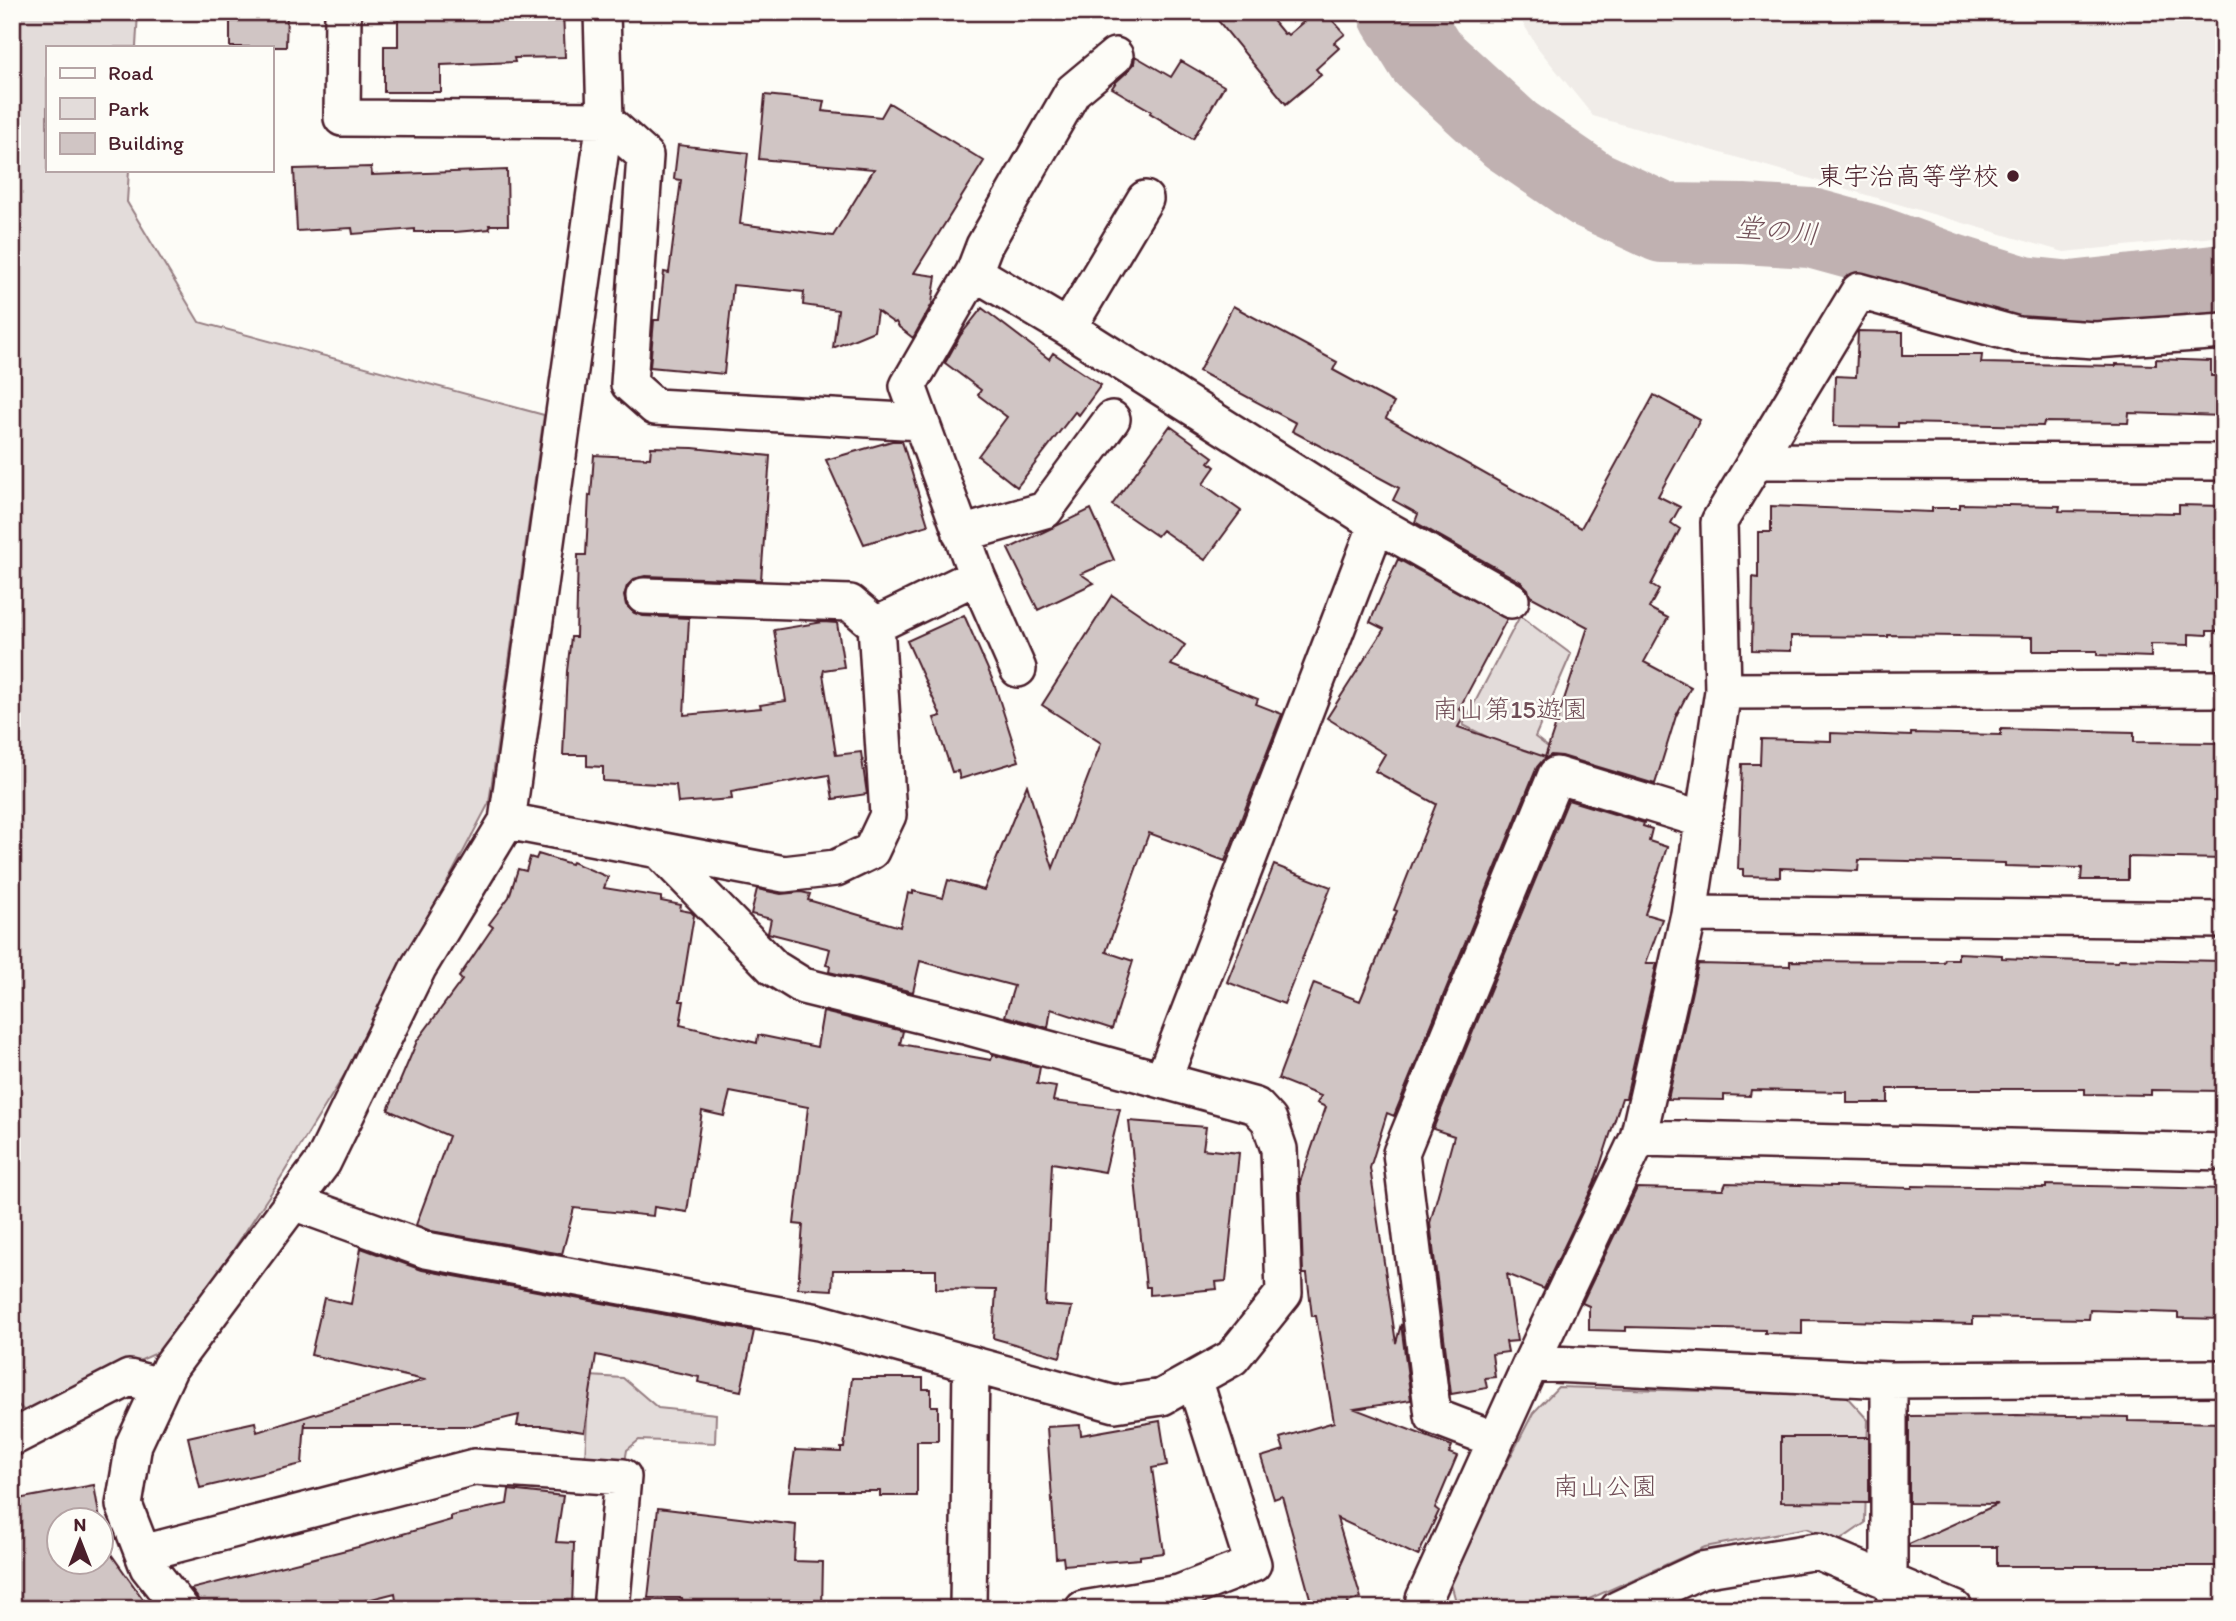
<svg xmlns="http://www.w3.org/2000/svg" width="2236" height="1621" font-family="Itim,'Klee One',sans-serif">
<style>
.built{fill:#f0ece8}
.green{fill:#e3dcda;stroke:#967e82;stroke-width:2}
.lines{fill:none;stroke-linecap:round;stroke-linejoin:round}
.river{stroke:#c0b1b1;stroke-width:80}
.building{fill:#d0c5c4;stroke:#4a1f2b;stroke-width:2}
.minor-casing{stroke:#4a1f2b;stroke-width:40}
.minor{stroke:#fdfcf7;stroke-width:35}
.poi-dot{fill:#4a1f2b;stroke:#fdfcf7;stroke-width:2.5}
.labels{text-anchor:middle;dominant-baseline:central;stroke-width:5;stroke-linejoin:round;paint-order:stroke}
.poi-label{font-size:26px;fill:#4a1f2b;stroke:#fdfcf7;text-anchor:end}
.park-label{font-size:26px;fill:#704e57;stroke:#fdfcf7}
.water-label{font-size:28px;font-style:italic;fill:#73525a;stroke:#fdfcf7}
</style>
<rect width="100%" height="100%" fill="#fdfcf7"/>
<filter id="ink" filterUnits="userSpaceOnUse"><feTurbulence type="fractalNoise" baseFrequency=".0143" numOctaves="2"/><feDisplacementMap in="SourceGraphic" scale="14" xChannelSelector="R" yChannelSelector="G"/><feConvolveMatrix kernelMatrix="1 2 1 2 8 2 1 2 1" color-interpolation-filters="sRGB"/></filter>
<g filter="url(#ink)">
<!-- built -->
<path class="built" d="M1516,12H2224V236L2064,252L1593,116L1538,48Z"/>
<!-- green -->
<path class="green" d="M12,12H138L136,47H47V170H129L127,202L199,322L544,415L489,803L353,1061L275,1187L168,1348L26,1412L12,1400Z
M1520,616L1571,654L1535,737L1552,750L1543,768L1511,749L1463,725Z
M589,1376L623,1378L658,1408L716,1414L715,1443L639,1440L627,1450L625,1462L585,1460Z
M1558,1387L1845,1395L1868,1420L1865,1523L1839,1541L1806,1528L1705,1547L1567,1609H1458L1449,1576L1533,1413Z"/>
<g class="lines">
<!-- river -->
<path class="river" d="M1398,12L1426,57L1511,135L1590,189L1663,223L1743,224L1811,228L1873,245L1952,274L2023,296L2072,301L2224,284"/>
</g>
<!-- building -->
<path class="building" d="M230,12H287L286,47H230Z
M398,12H563L565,57L514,58L515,62L441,65V92H384V46H398Z
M1211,12H1266L1284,34L1286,33L1288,35L1315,12H1325L1345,34L1334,43L1339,48L1316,69L1321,75L1286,104Z
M1135,56L1171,77L1181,61L1224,86L1193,139L1150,113L1151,111L1112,88L1116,82L1128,71L1134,64Z
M765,95L824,101L822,111L881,117L889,103L984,161L914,273L936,276L932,304L913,338L899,327L896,322L894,323L877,311L874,331L833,348L838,310L803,305L804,292L733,285L724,374L650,367L654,320H659L664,272L669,273L681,180L674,179L678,145L748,153L740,224L833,236L874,169L759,159Z
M371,167L372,175L507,170L508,225H489L490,229L455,232H415V229L353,234L352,228L297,231L294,169Z
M1233,306L1337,362L1333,370L1394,403L1386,418L1581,528L1654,395L1700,420L1658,496L1680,507L1671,523L1680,529L1651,585L1659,590L1649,608L1668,618L1644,662L1691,687L1676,716L1655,784L1562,756L1551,755L1543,760L1537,767L1394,1116L1387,1113L1370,1168L1396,1343L1401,1324L1411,1400L1355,1409L1452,1446L1449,1453L1457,1456L1435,1508L1439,1511L1418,1556L1337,1518L1361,1598L1348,1602L1350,1609H1313L1282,1496L1274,1499L1261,1457L1284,1450L1280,1438L1334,1422L1316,1316H1312L1307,1274H1303L1300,1182L1326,1107L1317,1103L1321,1096L1278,1079L1314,983L1360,1001L1397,911L1394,910L1436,804L1375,771L1385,754L1327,718L1384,629L1370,622L1398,559L1507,619L1459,709L1466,713L1458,727L1545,757L1588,627L1530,596L1528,589L1521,582L1415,522L1418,514L1393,500L1399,488L1292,431L1296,423L1199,371Z
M982,308L1049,359L1053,353L1101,385L1079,415L1075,412L1017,487L978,456L1007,417L978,395L981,390L945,363L960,336Z
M1858,331L1903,332V355H1982L1981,363L2116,366V364L2156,365V359L2211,361V376H2224V416L2129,413L2128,423L2044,422L2043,426L1898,423V427L1834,426L1835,376L1856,377Z
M1170,426L1213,457L1209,462L1215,467L1203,484L1241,511L1205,560L1162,530L1157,536L1112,505Z
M892,441H902L928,525L864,544L826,460Z
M651,447L693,448L770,456L761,580L645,576L634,579L627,586L624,596L626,605L634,613L643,616L689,618L684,715L761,708L760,705L786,701L774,630L823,622L837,623L844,667L824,670L823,674L836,755L861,752L867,794L833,799L829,775L731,792L732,799L678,803L676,785L603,781V767L587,766V755H563L567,671L571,637H576L578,555H586L589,495L591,496L594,455L650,458Z
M1960,504L2060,506L2059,511L2179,513V505L2224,506V631H2207V635L2189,634V645L2151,644V657L2097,655V651H2033V637L1888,635V637L1791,636V651L1752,650L1753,577L1758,578V532H1771V506L1932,512V508H1960Z
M1091,509L1114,560L1081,574L1094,583L1038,610L1008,549Z
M1112,595L1185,645L1171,665L1258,699L1256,704L1282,714L1225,861L1149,833L1106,952L1133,961L1112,1029L1051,1009L1048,1028L1005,1016L1014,986L920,961L913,992L829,972L830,966L826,965L830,949L768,933L771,919L751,914L757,889L781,894L801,892L810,894L808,900L900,927L908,893L913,894V891L943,898L948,880L984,890L1027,785L1053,868L1101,743L1042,705Z
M964,615L994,683L1019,761L960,779L958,771L952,772L934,718L941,716L907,641Z
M2001,729L2134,732V742L2224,743V859L2128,857V880H2081L2082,868L2005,866V863L1859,860L1858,871L1780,868V877L1743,876V869H1738L1742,764H1760L1761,739L1831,741V733L1911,736V733L2001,735Z
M1568,800L1644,823L1643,826L1652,829L1649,841L1667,847L1645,914L1662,919L1646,963H1657L1626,1098H1622L1594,1184L1544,1289L1507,1274L1517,1341L1506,1342L1508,1352L1492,1354L1495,1377L1485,1378L1487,1388L1451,1394L1430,1223L1454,1136L1433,1129Z
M538,854L571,864L572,862L608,877L604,888L661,897V901L681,905L680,910L691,912L694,915L680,1001H684L680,1025L757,1043L758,1035L817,1047L823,1012L903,1031L900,1044L991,1060L993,1055L1040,1067L1037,1084L1056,1087L1053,1101L1120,1109L1105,1172L1052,1163L1045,1305L1072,1307L1060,1357L993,1338L996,1290L936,1289V1270H833L832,1290L798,1288L803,1225L794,1224L808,1107L730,1092L724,1116L702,1111L687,1212L654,1207L653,1216L574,1208L562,1254L431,1231L416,1225L449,1136L388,1110L417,1041L462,980L459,977L493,927L489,924L509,897L518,869L526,871L530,857L536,859Z
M1274,865L1331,887L1284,1004L1227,982Z
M1958,953L2002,955V958L2052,960L2118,962L2119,959L2224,961V1091L2151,1090V1095L2085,1094V1089H1888V1103H1847V1092L1751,1090L1750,1096L1724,1095V1100L1668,1099L1698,964L1790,966V961L1944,962L1945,959H1958Z
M1129,1121L1206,1127L1203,1149L1239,1153L1226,1281L1216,1282L1217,1289L1150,1295V1287H1146Z
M1726,1183L1912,1188V1186L2046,1188V1185L2224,1189V1319L2178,1318V1313L2090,1310L2089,1319L1973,1317V1324L1802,1320V1334L1765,1333V1330L1626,1327V1331L1589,1330V1306L1582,1303L1637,1188L1723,1190Z
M361,1248L422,1270L754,1331L741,1391L698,1382L699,1377L596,1355L584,1432L544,1426H517L519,1415L474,1426H305V1421L302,1464L200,1488L188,1437L255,1422L257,1432L424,1380L311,1355L324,1298L351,1304Z
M852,1378H923V1389H931V1406H938V1441H917V1496H880V1491H789L795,1450L841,1452V1448H844Z
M2017,1415L2128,1417V1421L2224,1423V1556H2221V1566H1997V1547H1909V1544L1998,1504L1909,1503V1416Z
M1160,1421L1167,1465L1152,1468L1164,1553L1140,1556V1559L1064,1565L1063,1557L1056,1558L1047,1427L1080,1425L1081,1435Z
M1781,1437H1869V1503L1781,1502Z
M94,1485L100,1520H60V1562H102V1529L104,1544L150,1609H12V1500Z
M509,1490L563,1496L556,1542L574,1543L572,1609H397L395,1593L332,1609H201L197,1597L191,1589L358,1547L451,1520V1516L507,1504Z
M658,1508L796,1525L794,1561L823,1562L822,1609H734V1603H683L682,1598H648Z"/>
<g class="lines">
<defs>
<path id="minor" d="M343,12L342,118L605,120L645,156L629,384L655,407L921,422
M974,272L984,246L1073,91L1115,56
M1068,328L1145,199
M1756,461L2224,462
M961,534L1045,510L1112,419
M977,576L1018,669
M644,596L850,603L876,625
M1723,691L2224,689
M507,821L784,874L836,868L871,851L888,815L876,625L977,576L908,386L974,272L1068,328L1377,524L1511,600
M1689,914L2224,920
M1163,1080L1377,524
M1638,1138L2224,1152
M293,1202L426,1250L818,1322L1115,1404L1162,1397L1232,1358L1284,1293L1279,1149L1269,1120L1256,1106L965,1026L803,986L774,968L659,850
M1531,1363L1889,1380
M12,1438L129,1378L161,1386
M1496,1440L1433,1416L1401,1153L1556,775L1703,820
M143,1553L474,1467L623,1477L611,1609
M181,1609L148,1567L124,1505L134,1444L170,1367L323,1162L418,968L507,821L605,120L602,12
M968,1609L971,1364
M1083,1609L1179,1593L1253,1564L1194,1379
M1429,1609L1424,1599L1531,1363L1638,1138L1689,914L1723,691L1719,522L1859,291L2018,335L2095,340L2224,331
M1618,1609L1701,1570L1817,1551L1955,1609
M1901,1609L1889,1581V1380L2224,1378"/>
</defs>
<!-- minor casing -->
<use href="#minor" class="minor-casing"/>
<!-- minor -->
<use href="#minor" class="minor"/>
</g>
</g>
<!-- markers -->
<circle class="poi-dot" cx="2013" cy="176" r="7"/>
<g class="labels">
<!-- poi labels -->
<g class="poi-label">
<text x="1999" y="176">東宇治高等学校</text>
</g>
<!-- park labels -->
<g class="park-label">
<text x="1510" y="709">南山第15遊園</text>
<text x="1605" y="1486">南山公園</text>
</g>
<!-- water labels -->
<g class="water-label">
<text transform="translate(1777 230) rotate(5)">堂の川</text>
</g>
</g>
<!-- margin -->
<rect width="2236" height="1621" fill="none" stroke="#fdfcf7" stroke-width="42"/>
<rect x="21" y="21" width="2194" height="1579" fill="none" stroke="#4a1f2b" stroke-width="2.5" filter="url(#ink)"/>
<!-- legend -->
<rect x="46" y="46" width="228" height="126" fill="#fdfcf7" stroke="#b5a4a5" stroke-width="2"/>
<rect x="60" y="68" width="35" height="10" fill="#fdfcf7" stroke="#b5a4a5" stroke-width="2"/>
<text x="108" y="80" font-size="21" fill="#4a1f2b">Road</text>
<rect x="60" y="98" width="35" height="21" fill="#e3dcda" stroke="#b5a4a5" stroke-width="2"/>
<text x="108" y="116" font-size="21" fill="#4a1f2b">Park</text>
<rect x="60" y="133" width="35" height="21" fill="#d0c5c4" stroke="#b5a4a5" stroke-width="2"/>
<text x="108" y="150" font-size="21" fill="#4a1f2b">Building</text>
<!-- north arrow -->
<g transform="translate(80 1541)"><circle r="33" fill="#fdfcf7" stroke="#b5a4a5" stroke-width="2"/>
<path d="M0-5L12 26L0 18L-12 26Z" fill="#4a1f2b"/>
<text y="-10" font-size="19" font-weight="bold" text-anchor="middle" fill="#4a1f2b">N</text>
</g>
</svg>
